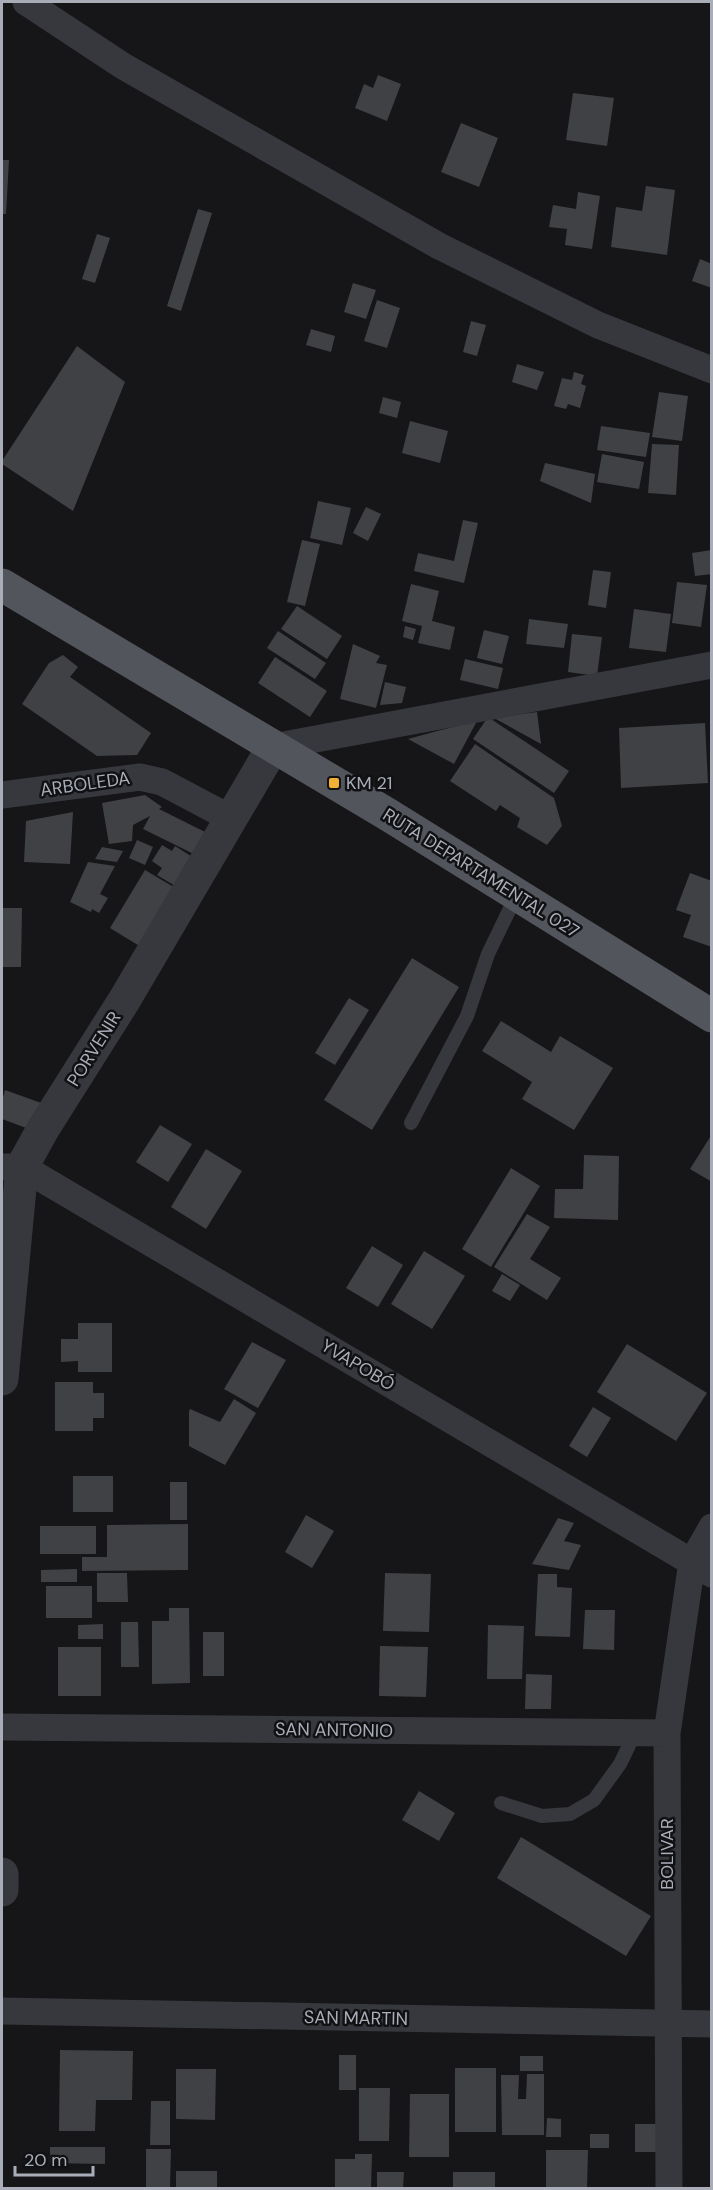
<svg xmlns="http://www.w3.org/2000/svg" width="713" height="2190" font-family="'DM Sans',sans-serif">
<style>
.building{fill:#404145}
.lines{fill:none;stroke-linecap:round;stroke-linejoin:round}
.service{stroke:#37383d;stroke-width:14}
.minor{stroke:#37383d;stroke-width:27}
.tertiary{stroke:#37383d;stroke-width:33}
.primary{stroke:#53555c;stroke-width:33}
.poi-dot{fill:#f2b134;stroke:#111113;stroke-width:2}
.labels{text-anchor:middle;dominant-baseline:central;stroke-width:5;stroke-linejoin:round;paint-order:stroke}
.poi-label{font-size:18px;fill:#a8adb8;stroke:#111113;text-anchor:start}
.street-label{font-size:18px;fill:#a8adb8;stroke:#111113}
</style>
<rect width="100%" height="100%" fill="#161618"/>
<!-- building -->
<path class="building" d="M378,75L401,84L387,121L355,108L364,84L373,88Z
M573,93L614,98L607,146L566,140Z
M461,123L498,138L479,187L441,172Z
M2,160H9L6,214H2Z
M646,186L675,190L667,255L611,247L616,207L642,211Z
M578,192L600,196L592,249L565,245L567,229L549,227L553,205L576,209Z
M198,209L212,213L181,311L167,306Z
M97,234L110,238L95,283L82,279Z
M700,259L712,264V288L692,281Z
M353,283L376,290L366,319L344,312Z
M377,300L400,308L387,348L364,341Z
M471,321L486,325L477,356L463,352Z
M311,329L335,336L331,352L306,345Z
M77,346L125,382L73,511L2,464V461Z
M517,364L544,372L537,390L512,382Z
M574,372L584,375L581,384L586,386L580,408L568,404L566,409L554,406L562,378L572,380Z
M659,392L688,396L682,441L652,437Z
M383,397L401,402L397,418L379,413Z
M410,421L448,431L440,463L402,453Z
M601,426L650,433L646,457L597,450Z
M652,444L679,445L676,495L648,493Z
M602,454L644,462L639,489L597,482Z
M545,463L595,474L591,503L540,481Z
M318,501L351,508L342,545L310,538Z
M366,507L381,514L368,541L353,533Z
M463,520L478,523L464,583L414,571L418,553L454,561Z
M302,540L320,544L305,606L287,602Z
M712,550V574L695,576L692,553Z
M593,570L611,572L606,608L588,605Z
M677,582L707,585L701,627L672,623Z
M411,584L439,591L432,621L455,627L450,650L418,643L422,626L402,621Z
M297,606L342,636L327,659L281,629Z
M634,609L671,614L666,652L629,648Z
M529,619L568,624L564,648L526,644Z
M405,626L416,629L413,640L403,637Z
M484,630L509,636L502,664L477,658Z
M278,631L326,663L315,679L267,648Z
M572,634L602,637L597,676L568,672Z
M353,644L380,656L376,663L387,665L376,708L340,699Z
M63,655L78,667L70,677L151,733L137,755L97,756L22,704L49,663Z
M275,657L327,691L310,717L258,683Z
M465,659L503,668L498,689L460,680Z
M385,682L406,687L402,703L380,705Z
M537,712L541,744L494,718Z
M488,717L569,771L554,793L473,739Z
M477,721L454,764L408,739L441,730Z
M705,723L708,783L621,788L619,728Z
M475,744L554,798L562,826L547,845L517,827L520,818L500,805L496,811L450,781Z
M145,795L162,807L159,809L209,834L198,856L143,829L150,816L133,825L132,841L109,844L102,803Z
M73,812L70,864L24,862L26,821Z
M137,840L153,847L145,865L129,858Z
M162,845L172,851L175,846L200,862L182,890L157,875L162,868L152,861Z
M102,847L123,851L117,862L95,859Z
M88,862L115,866L100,894L108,898L99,913L92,909L91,912L70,902Z
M145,870L182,892L146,950L110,928Z
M690,873L712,881V947L683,937L691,915L676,910Z
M2,908H22L21,967H2Z
M412,958L459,987L372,1130L324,1100Z
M349,998L369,1010L335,1065L315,1053Z
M501,1021L551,1052L560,1036L613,1068L574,1130L522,1099L532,1082L482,1051Z
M5,1090L47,1105L37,1132L2,1119V1101Z
M160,1125L192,1144L168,1182L136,1162Z
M712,1134V1182L690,1169Z
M206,1149L242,1171L206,1229L171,1207Z
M584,1155L619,1156L618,1220L554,1218L555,1189H583Z
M511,1168L540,1186L491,1267L462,1249Z
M527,1214L550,1227L530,1259L561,1278L547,1300L494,1267Z
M372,1246L403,1265L378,1307L346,1288Z
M424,1251L465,1276L432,1329L391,1304Z
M502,1274L520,1285L510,1301L492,1291Z
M78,1323H112V1372H78V1361L61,1362V1339H78Z
M252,1342L286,1360L258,1408L224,1389Z
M627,1344L707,1393L676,1441L597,1392Z
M55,1382H93V1393H104V1418H93V1431H55Z
M234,1399L256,1413L225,1465L189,1446V1411L190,1409L220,1422Z
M593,1407L611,1418L587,1457L569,1446Z
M73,1476H113V1512H73Z
M170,1482H187V1520H170Z
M306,1515L334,1531L312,1568L285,1552Z
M558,1518L574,1523L564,1541L581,1545L569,1570L532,1564Z
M188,1524V1570L82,1571V1557H107V1525Z
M40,1526H96V1554H40Z
M77,1569V1582H41V1570Z
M97,1573H127L128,1602H97Z
M385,1573L431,1574L429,1632L383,1631Z
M538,1574H557V1587L572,1588L570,1637L535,1636Z
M46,1586H92V1618H46Z
M169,1608H189L190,1683L152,1684V1621H169Z
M585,1610H615L614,1650L583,1649Z
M121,1622H138L139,1667H121Z
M103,1624V1639H78V1625Z
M488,1625L524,1626L522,1679H487Z
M203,1632H224V1676H203Z
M380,1646L428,1647L426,1697L379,1696Z
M58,1647H101V1696H58Z
M526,1674L552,1675L551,1709H525Z
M419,1791L455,1813L439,1841L402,1820Z
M521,1837L651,1916L626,1956L497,1878Z
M60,2050L133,2051L132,2100H96L95,2131H59Z
M339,2055H356V2090H339Z
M520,2056H543V2071H520Z
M455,2068H496V2132H455Z
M176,2069H216L215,2120L176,2119Z
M527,2074H544V2135H502L501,2075H519L518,2099H526Z
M359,2088H390L389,2141H359Z
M410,2094H449V2157H409Z
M151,2101H170V2145H150Z
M547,2118L561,2119V2137H546Z
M635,2124H658V2152H635Z
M590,2134H609V2148H590Z
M50,2147H105V2164L50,2163Z
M146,2149H171L170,2188H146Z
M546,2150H588L587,2188H546Z
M355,2154H372L371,2188H335V2159H355Z
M176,2171H217V2188H176Z
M377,2172H404L403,2188H377Z
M453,2172H495V2188H453Z"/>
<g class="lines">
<!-- service -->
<path class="service" d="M411,1123L467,1016L488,954L517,894
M501,1803L542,1816L570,1814L594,1800L620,1764L635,1733"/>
<!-- minor -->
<path class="minor" d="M26,2L123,66L439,246L598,325L712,370
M273,747L712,665
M2,795L140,777L162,782L230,818
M2,1167H22L712,1574
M2,1727L667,1733
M2,2011L712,2024
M669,2188L667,1733L692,1562L712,1527"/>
<!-- tertiary -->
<path class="tertiary" d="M2,1379L22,1167L43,1129L125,999L273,747
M2,1874V1890"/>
<!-- primary -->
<path class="primary" d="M2,585L387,814L712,1016"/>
</g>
<!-- markers -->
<rect class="poi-dot" x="328" y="777" width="12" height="12" rx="3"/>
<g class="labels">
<!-- poi labels -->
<g class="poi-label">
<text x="346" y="783">KM 21</text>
</g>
<!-- street labels -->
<g class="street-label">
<text transform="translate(85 784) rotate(-8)">ARBOLEDA</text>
<text transform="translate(481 873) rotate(32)">RUTA DEPARTAMENTAL 027</text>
<text transform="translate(94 1049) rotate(-58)">PORVENIR</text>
<text transform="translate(358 1365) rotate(31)">YVAPOBÓ</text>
<text transform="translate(334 1730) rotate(1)">SAN ANTONIO</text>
<text transform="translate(667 1854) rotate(-90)">BOLIVAR</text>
<text transform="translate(356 2018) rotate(1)">SAN MARTIN</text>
</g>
</g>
<!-- border -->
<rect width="713" height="2190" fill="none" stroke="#a8adb8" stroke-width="6"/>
<!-- scale -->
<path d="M15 2166v9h78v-9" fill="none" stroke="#a8adb8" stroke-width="3"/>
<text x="24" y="2166" font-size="18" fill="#a8adb8" stroke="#111113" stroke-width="4.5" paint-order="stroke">20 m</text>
</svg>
